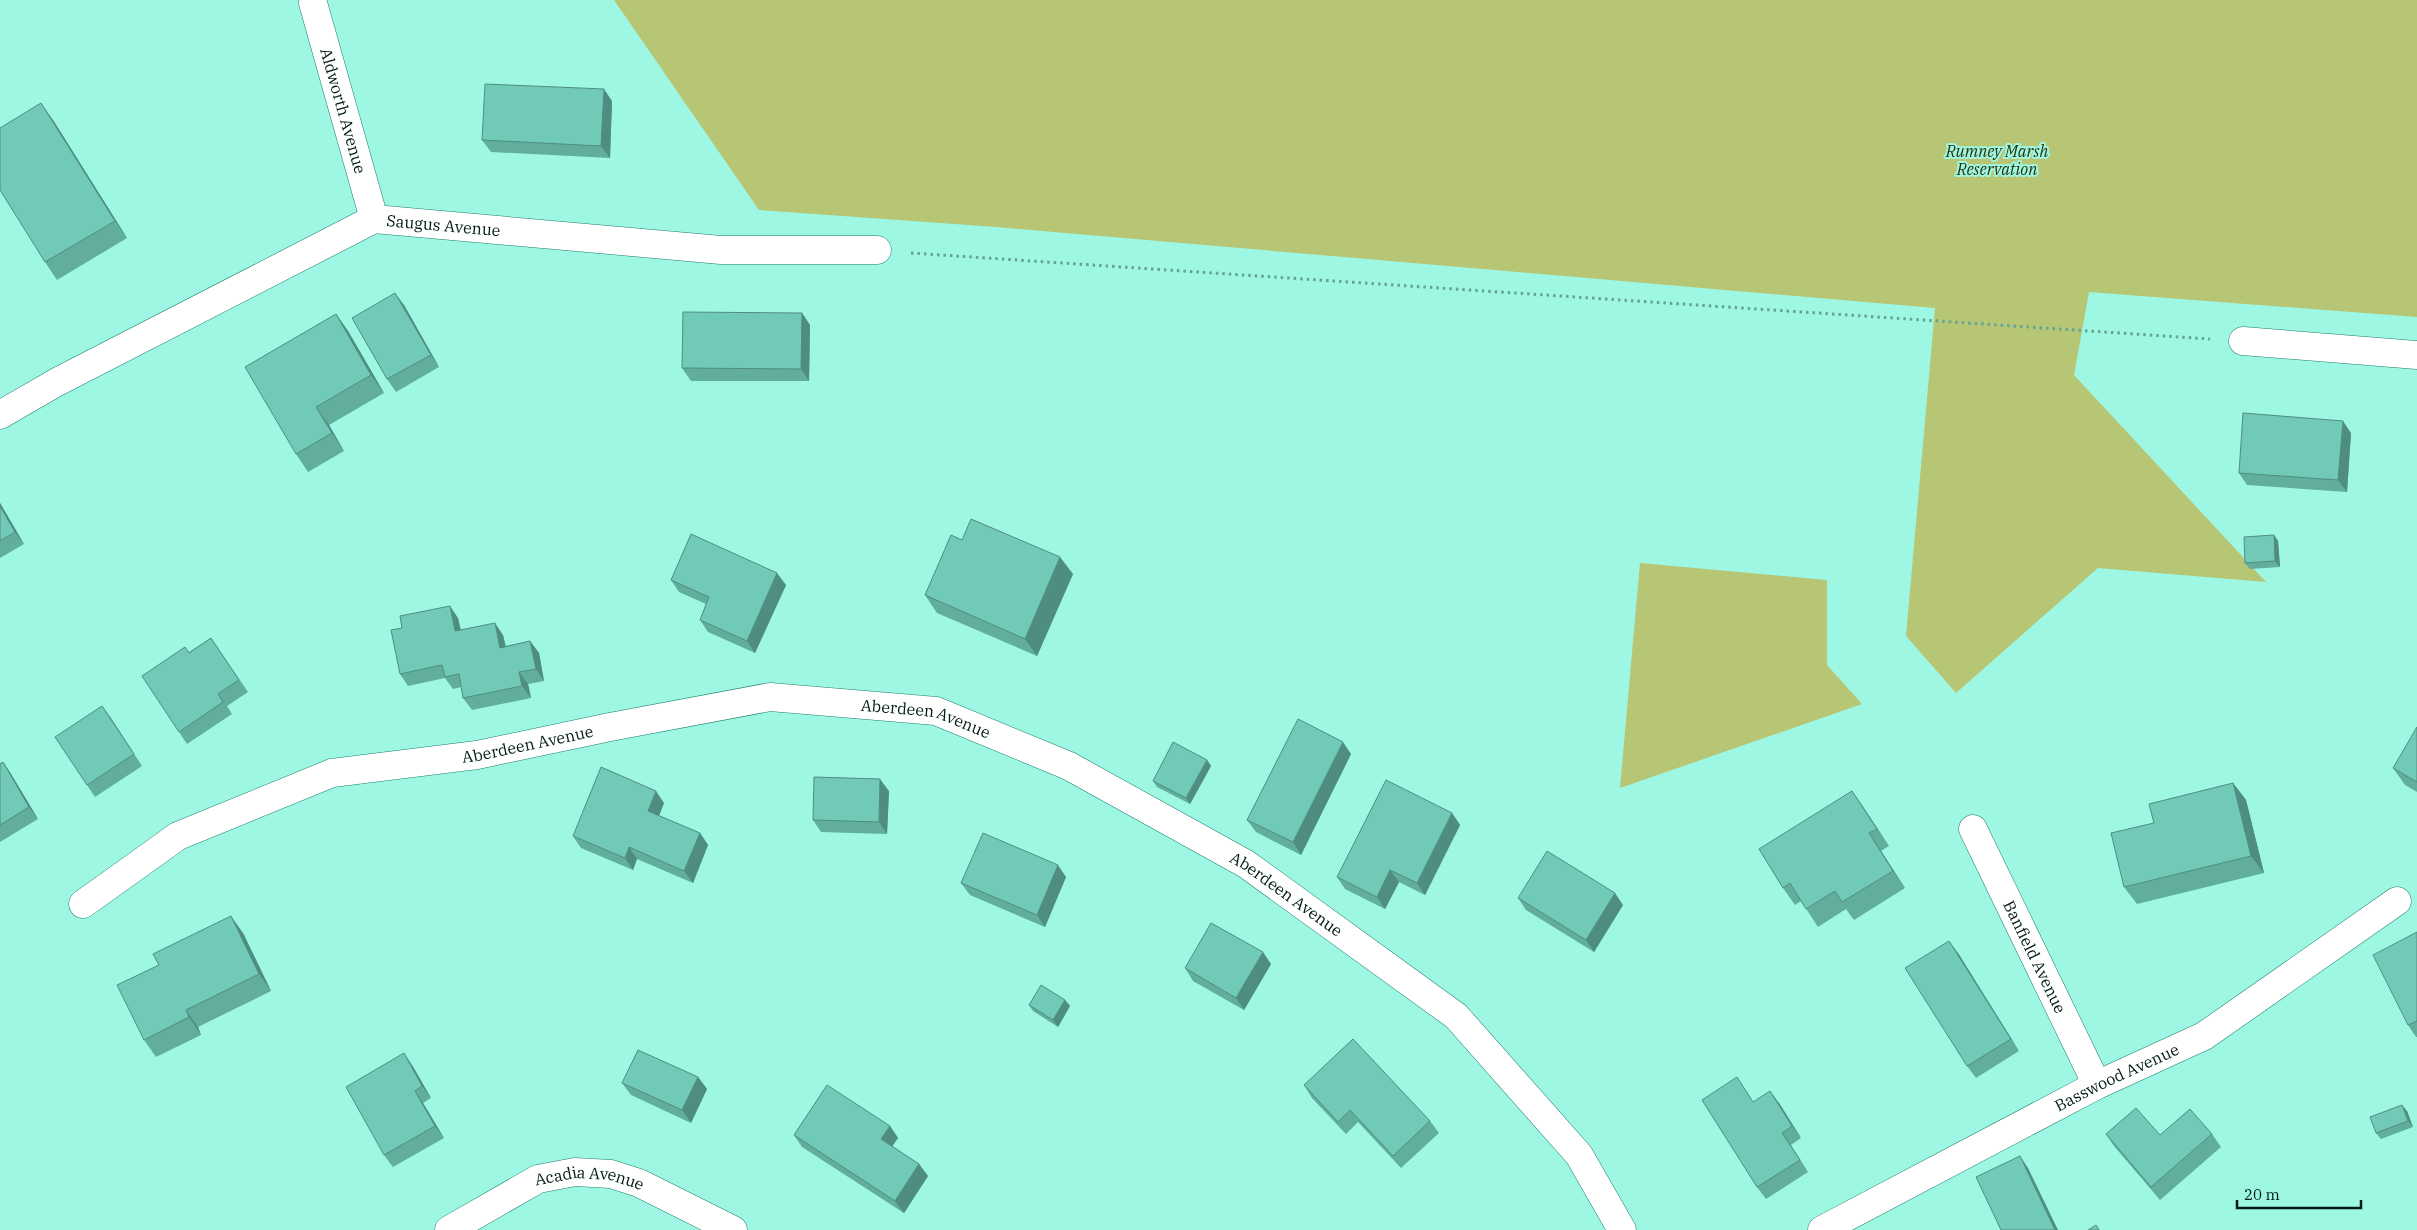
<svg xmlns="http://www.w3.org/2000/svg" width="2417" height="1230" font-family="'IBM Plex Serif',serif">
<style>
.green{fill:#b6c674}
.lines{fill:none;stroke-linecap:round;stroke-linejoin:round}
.minor-casing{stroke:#1e7f6e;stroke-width:29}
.path{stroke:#63a496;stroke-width:3;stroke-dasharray:2.5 4;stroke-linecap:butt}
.minor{stroke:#fff;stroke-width:28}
.wall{fill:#61ae9d}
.shaded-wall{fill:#4f8d80}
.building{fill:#71cab7;stroke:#4f8d80}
.labels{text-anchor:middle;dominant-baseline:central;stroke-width:4;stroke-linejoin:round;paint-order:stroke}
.street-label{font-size:16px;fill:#011c17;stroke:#9ef7e3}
.park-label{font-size:16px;font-style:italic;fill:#2c3309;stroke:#9ef7e3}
</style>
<rect width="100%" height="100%" fill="#9ef7e3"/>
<!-- green -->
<path class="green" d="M614,0H2417V317L2089,292L2074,375L2266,582L2098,568L1956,693L1906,636L1935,308L996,227L759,210Z
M1640,563L1827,580V665L1862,704L1620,788Z"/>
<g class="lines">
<defs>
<g id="minor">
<path id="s1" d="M313,3L374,219"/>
<path d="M2243,341L2417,355"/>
<path id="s2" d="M0,415L57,382L374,219L721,250H877"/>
<path id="s3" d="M1973,829L2097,1085"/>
<path id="s4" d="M83,904L178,836L332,773L477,755L610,727L770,697L936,711L1069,766L1246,864L1456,1016L1579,1155L1622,1230"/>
<path id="s5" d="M449,1230L538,1179L575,1172L611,1174L639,1183L733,1230"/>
<path id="s6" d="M1822,1230L2097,1085L2204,1036L2397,901"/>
</g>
</defs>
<!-- minor casing -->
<use href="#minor" class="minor-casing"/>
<!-- path -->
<path class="path" d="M911,253L2210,339"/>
<!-- minor -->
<use href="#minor" class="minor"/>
</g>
<!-- wall -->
<path class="wall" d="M612,101L610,158L491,152L482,140Z
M53,120L127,238L57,280L45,262Z
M404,305L439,367L396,392L387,379Z
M802,313L810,325L809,381H691L682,368Z
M336,314L348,331L384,393L329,425L344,451L308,472L296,454Z
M2351,433L2347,492L2247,485L2239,473Z
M0,503L24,544L0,558Z
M2274,535L2278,541L2280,567L2250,569L2245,563Z
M962,540L1073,574L1037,656L937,613L925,595Z
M671,580L786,585L755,653L708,632L700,620L706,604L679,592Z
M458,618L461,630L503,635L506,646L530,641L539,653L544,681L528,684L531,698L472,710L463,698L461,687L453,689L445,678L408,686L400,674Z
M211,638L248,692L227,706L232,714L187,744L179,732L189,652Z
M102,706L142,766L95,797L87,785Z
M2417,727V792L2405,785L2393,768Z
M1351,754L1301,855L1256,832L1247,820Z
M1207,760L1211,766L1190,804L1157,787L1153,781Z
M3,762L11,774L38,819L0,842V764Z
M2233,783L2246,800L2264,873L2137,904L2124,887L2154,823Z
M889,791L887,834L821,832L813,820Z
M1852,791L1889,846L1881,851L1905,888L1854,920L1846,909L1818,927L1801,901L1795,905L1783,888Z
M664,803L659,816L700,833L708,845L693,883L637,859L633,870L581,848L573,836Z
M1452,813L1460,825L1425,895L1399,882L1385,909L1345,889L1337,877Z
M1066,877L1045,927L970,895L961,883Z
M1518,898L1623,905L1594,952L1526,910Z
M2417,932V1037H2416L2408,1025Z
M243,933L271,991L198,1027L201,1035L156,1057L144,1040Z
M1958,953L2019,1051L1976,1078L1967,1066Z
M1271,964L1244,1010L1193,981L1185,968Z
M1065,1000L1070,1006L1058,1027L1033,1011L1029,1005Z
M412,1065L431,1098L423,1103L444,1138L393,1167L384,1155Z
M698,1077L707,1089L691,1123L631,1095L622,1083Z
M1304,1085L1430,1121L1439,1133L1401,1168L1358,1122L1346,1134L1312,1098Z
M1745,1089L1753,1102L1779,1103L1801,1138L1791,1145L1808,1172L1766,1199L1757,1187Z
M2407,1111L2413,1127L2381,1139L2376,1133Z
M890,1126L898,1138L892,1146L919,1164L928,1176L904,1213L802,1147L794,1135Z
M2106,1134H2212L2221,1147L2160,1200L2114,1146Z"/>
<!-- shaded-wall -->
<path class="shaded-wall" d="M604,89L612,101L610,158L601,146Z
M41,103L53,120L127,238L115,221Z
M395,293L404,305L439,367L431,355Z
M802,313L810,325L809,381L801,369Z
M336,314L348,331L384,393L371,375Z
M316,407L329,425L344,451L332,433Z
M2343,421L2351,433L2347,492L2338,480Z
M0,503L24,544L15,532L0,506Z
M2274,535L2278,541L2280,567L2275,561Z
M1060,557L1073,574L1037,656L1025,639Z
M777,573L786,585L755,653L747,641Z
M450,606L458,618L463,643L455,631Z
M495,623L503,635L508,660L500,648Z
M530,641L539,653L544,681L536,669Z
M519,672L528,684L531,698L522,686Z
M102,706L111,718L142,766Z
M1343,742L1351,754L1301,855L1293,842Z
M1207,760L1211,766L1190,804L1186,798Z
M3,762L11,774L38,819L29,807Z
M880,779L889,791L887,834L879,822Z
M2233,783L2246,800L2264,873L2251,856Z
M656,791L664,803L656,823L648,811Z
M1852,791L1864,808L1889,846L1877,829Z
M1452,813L1460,825L1425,895L1417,883Z
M700,833L708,845L693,883L684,871Z
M1869,833L1881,851L1905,888L1893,871Z
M629,847L637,859L633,870L625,858Z
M1058,865L1066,877L1045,927L1037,915Z
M1390,870L1399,882L1385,909L1377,897Z
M1615,893L1623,905L1594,952L1586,940Z
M231,916L243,933L271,991L259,974Z
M1949,941L1958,953L2019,1051L2011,1039Z
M1263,952L1271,964L1244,1010L1236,998Z
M1065,1000L1070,1006L1058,1027L1053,1020Z
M186,1010L198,1027L201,1035L189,1017Z
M404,1053L412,1065L431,1098L422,1086Z
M698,1077L707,1089L691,1123L682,1110Z
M415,1091L423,1103L444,1138L435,1126Z
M1770,1091L1779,1103L1801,1138L1792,1126Z
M2402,1105L2407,1111L2413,1127L2408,1121Z
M890,1126L898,1138L889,1151L881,1139Z
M2020,1156L2028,1168L2058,1230H2055Z
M919,1164L928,1176L904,1213L895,1201Z"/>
<!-- building -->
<path class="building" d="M485,84L604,89L601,146L482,140Z
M41,103L115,221L45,262L0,190V128Z
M395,293L431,355L387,379L352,318Z
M683,312L802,313L801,369L682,368Z
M336,314L371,375L316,407L332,433L296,454L245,367Z
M2243,413L2343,421L2338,480L2239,473Z
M0,506L15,532L0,541Z
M971,519L1060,557L1025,639L925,595L951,535L962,540Z
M691,534L777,573L747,641L700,620L709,597L671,580Z
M2274,535L2275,561L2245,563L2244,537Z
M450,606L455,631L495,623L500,648L530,641L536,669L519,672L522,686L463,698L459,674L445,677L442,665L400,674L391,630L402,628L400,616Z
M211,638L239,680L218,694L223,702L179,732L142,676L185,647L189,653Z
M102,706L134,754L87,785L55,737Z
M1298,719L1343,742L1293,842L1247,820Z
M2417,727V782L2393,768Z
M1173,742L1207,760L1186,798L1153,781Z
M3,762L29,807L0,825V764Z
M601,767L656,791L648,811L700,833L684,871L629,847L625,858L573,836Z
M814,777L880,779L879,822L813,820Z
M1386,780L1452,813L1417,883L1390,870L1377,897L1337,877Z
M2233,783L2251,856L2124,887L2111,833L2154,823L2149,804Z
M1852,791L1877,829L1869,833L1893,871L1842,902L1835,891L1806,909L1790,883L1783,888L1759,849Z
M983,833L1058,865L1037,915L961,883Z
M1547,851L1615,893L1586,940L1518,898Z
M231,916L259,974L186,1010L189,1017L144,1040L117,985L159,965L153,954Z
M1211,923L1263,952L1236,998L1185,968Z
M2417,932V1021L2408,1025L2373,955Z
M1949,941L2011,1039L1967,1066L1905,968Z
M1041,985L1065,1000L1053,1020L1029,1005Z
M1353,1039L1430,1121L1393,1156L1350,1110L1338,1122L1304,1085Z
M638,1050L698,1077L682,1110L622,1083Z
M404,1053L422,1086L415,1091L435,1126L384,1155L346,1087Z
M1737,1077L1753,1102L1770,1091L1792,1126L1782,1133L1800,1160L1757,1187L1702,1100Z
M827,1085L890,1126L881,1139L919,1164L895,1201L794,1135Z
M2402,1105L2408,1121L2376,1133L2370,1117Z
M2136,1108L2160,1135L2190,1109L2212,1134L2151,1187L2106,1134Z
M2020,1156L2055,1230H2001L1976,1177Z
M2096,1225L2099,1230H2088Z"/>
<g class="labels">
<!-- street labels -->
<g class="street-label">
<text stroke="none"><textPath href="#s1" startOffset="112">Aldworth Avenue</textPath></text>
<text stroke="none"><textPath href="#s2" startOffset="492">Saugus Avenue</textPath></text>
<text stroke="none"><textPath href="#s4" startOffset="886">Aberdeen Avenue</textPath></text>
<text stroke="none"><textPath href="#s4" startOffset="481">Aberdeen Avenue</textPath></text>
<text stroke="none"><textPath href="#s4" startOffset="1291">Aberdeen Avenue</textPath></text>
<text stroke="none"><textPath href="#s3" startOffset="142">Banfield Avenue</textPath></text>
<text stroke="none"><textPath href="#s6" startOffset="332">Basswood Avenue</textPath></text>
<text stroke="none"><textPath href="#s5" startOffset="155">Acadia Avenue</textPath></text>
</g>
<!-- park labels -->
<g class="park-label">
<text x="1997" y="151">Rumney Marsh<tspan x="1997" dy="18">Reservation</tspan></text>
</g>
</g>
<!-- scale -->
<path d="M2237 1200v8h124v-8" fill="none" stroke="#011c17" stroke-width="2.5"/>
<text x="2244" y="1200" font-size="15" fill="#011c17" stroke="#9ef7e3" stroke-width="4" paint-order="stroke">20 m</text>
</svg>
